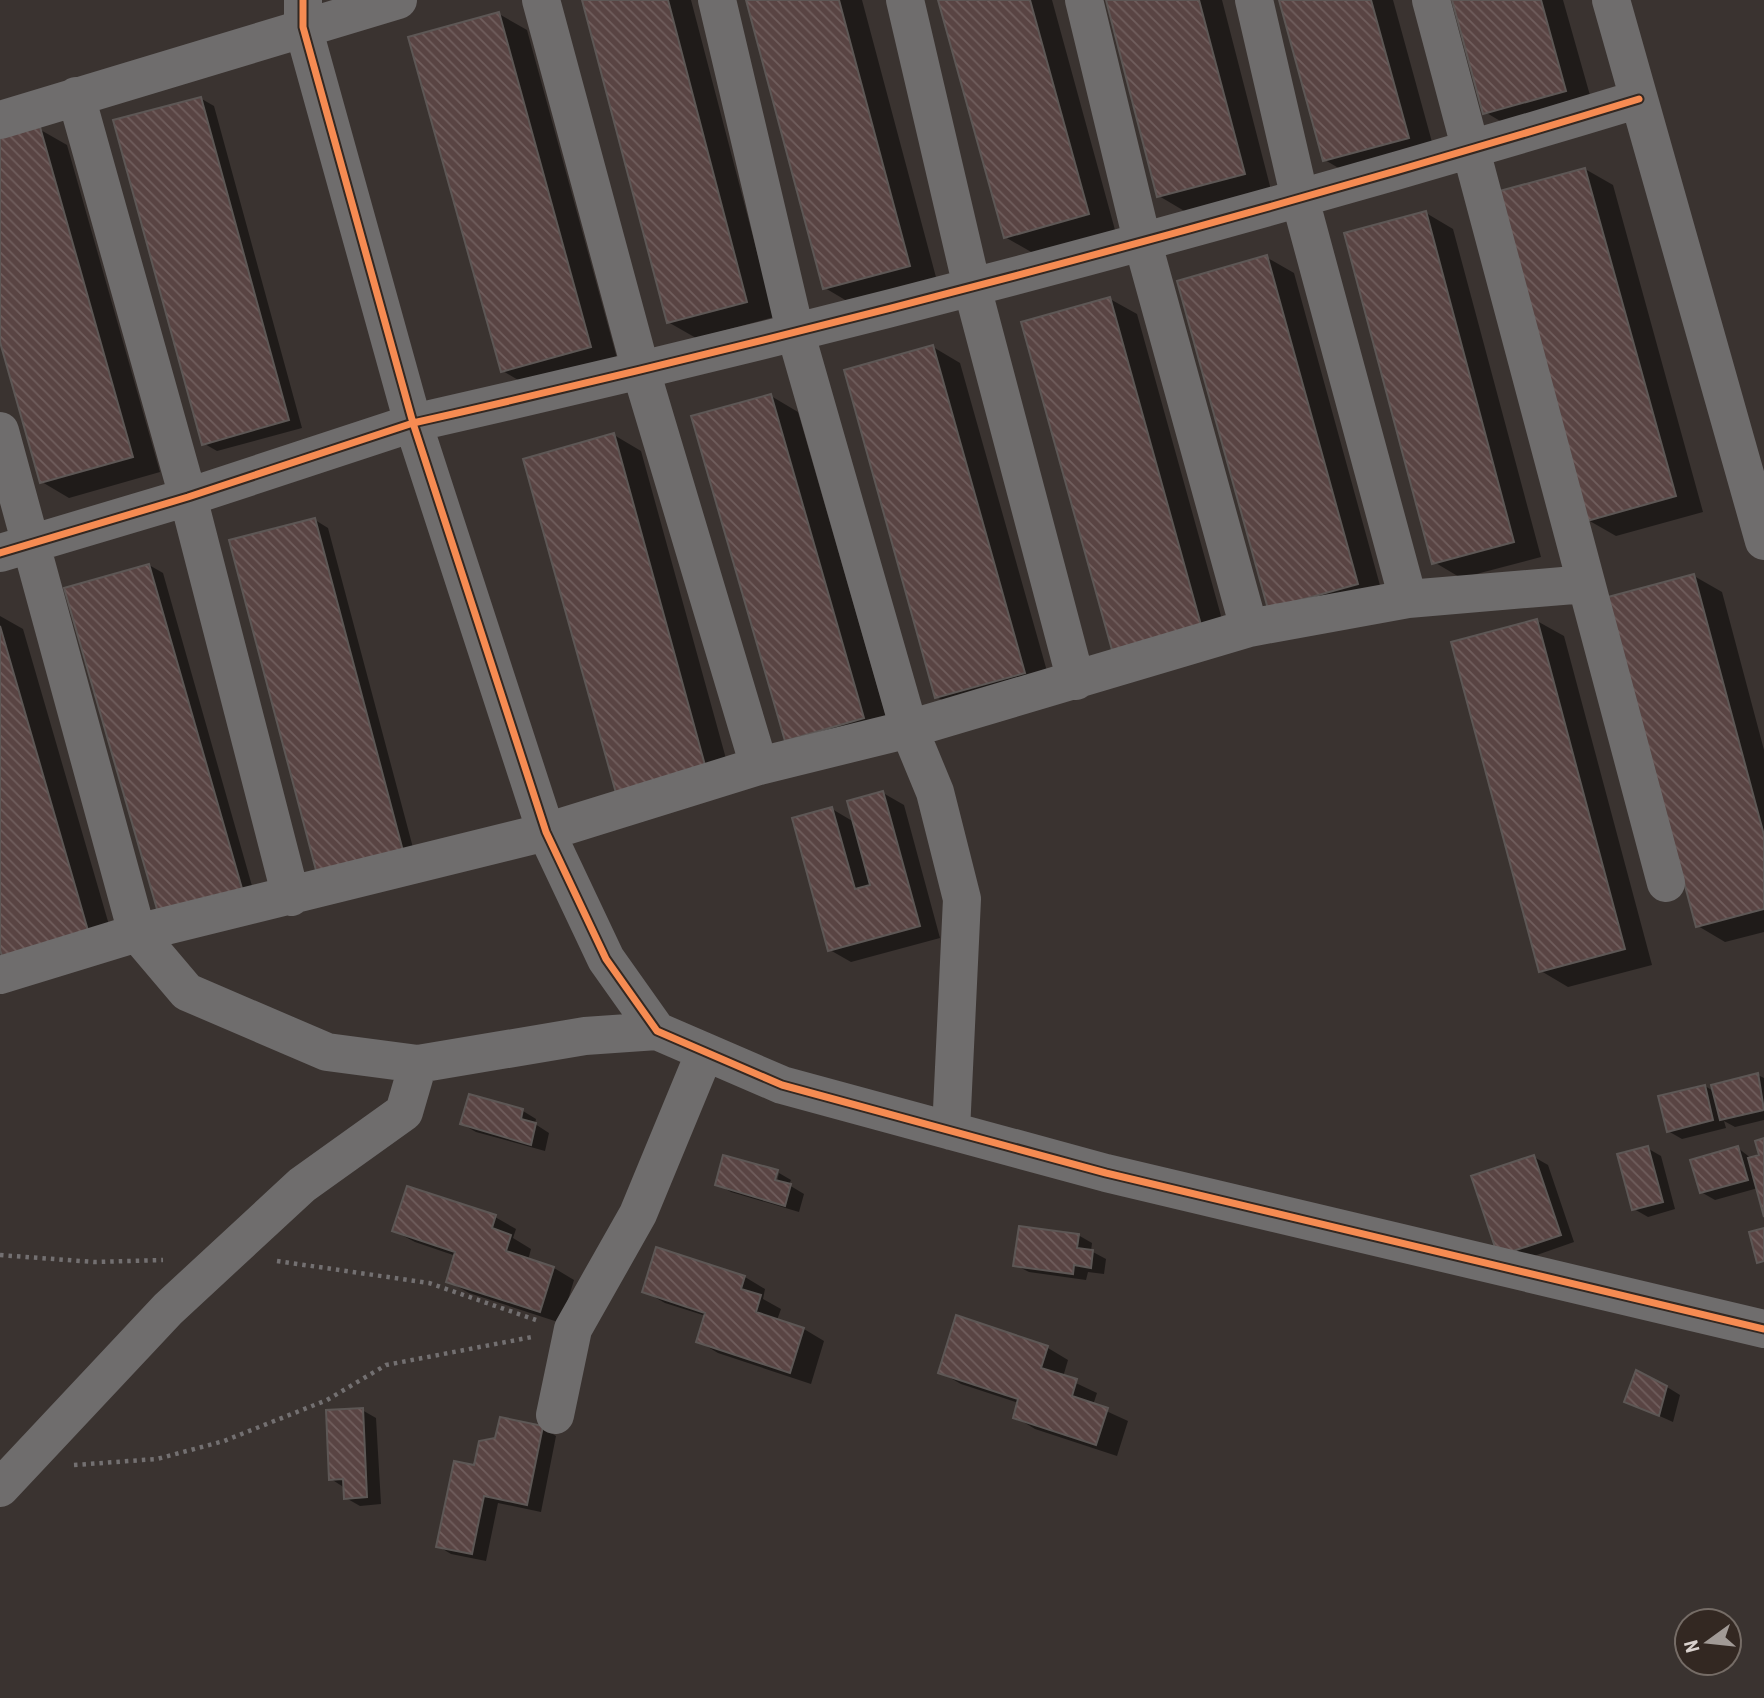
<svg xmlns="http://www.w3.org/2000/svg" width="1764" height="1698" font-family="'Roboto Condensed',sans-serif">
<style>
.shadow{fill:#0007}
.building{fill:url(#building-back-hatch);stroke:#5d5755;stroke-width:2}
.lines{fill:none;stroke-linecap:round;stroke-linejoin:round}
.path{stroke:#737071;stroke-width:4.5;stroke-dasharray:3.5 5;stroke-linecap:butt}
.minor{stroke:#6f6d6d;stroke-width:38}
.cycleway-casing{stroke:#332822;stroke-width:11}
.cycleway{stroke:#f68b52;stroke-width:7}
</style>
<defs>
<pattern id="building-back-hatch" width="6" height="6" patternUnits="userSpaceOnUse" patternTransform="scale(1.75)"><rect width="6" height="6" fill="#594443"/><path d="M-1 5l2 2M0 0l6 6M5-1l2 2" fill="none" stroke="#705e5d"/></pattern>
</defs>
<rect width="100%" height="100%" fill="#3a3330"/>
<!-- shadow -->
<path class="shadow" d="M583,0H691L774,317L696,338L668,322Z
M748,0H862L937,281L852,304L825,288Z
M940,0H1052L1115,230L1033,253L1005,237Z
M1107,0H1222L1271,190L1186,212L1159,196Z
M1280,0H1393L1435,153L1352,176L1325,160Z
M1454,0H1563L1593,106L1512,128L1485,112Z
M499,14L527,30L618,362L530,387L503,371Z
M200,98L214,106L302,428L217,451L203,443Z
M39,129L67,145L160,472L69,498L42,482L0,335V140Z
M1585,169L1613,185L1703,512L1616,536L1588,520Z
M1426,213L1453,229L1541,557L1461,578L1434,562Z
M1266,257L1294,273L1384,600L1297,624Z
M1110,299L1137,314L1228,641L1141,665Z
M933,347L960,363L1052,689L964,713L937,697Z
M771,396L798,412L891,734L814,756Z
M614,435L641,451L733,784L645,808Z
M315,520L328,528L416,859L332,881Z
M149,565L163,573L256,900L174,923Z
M1694,576L1722,592L1764,750V932L1725,942L1698,926Z
M0,616L23,629L116,949L0,943Z
M1537,621L1564,636L1652,965L1568,987L1541,971Z
M883,793L904,805L940,938L851,962L830,950L832,809L854,822Z
M1758,1075L1764,1078V1120L1735,1127L1724,1121L1726,1128L1682,1139L1668,1131L1705,1086L1715,1092Z
M470,1096L523,1111L536,1119L535,1124L549,1133L545,1151L476,1132L462,1124Z
M1764,1140V1211L1758,1188L1715,1200L1701,1192L1738,1148L1752,1159L1761,1156Z
M1647,1148L1661,1156L1675,1209L1648,1217L1634,1209Z
M724,1157L778,1173H775V1189L779,1173L791,1180L789,1185L804,1194L799,1212L731,1192L717,1184Z
M1534,1157L1548,1165L1574,1242L1514,1263L1500,1255Z
M495,1217L516,1229L513,1238L531,1249L528,1260L554,1268L574,1280L561,1323L469,1293L448,1281L456,1256L415,1242L394,1231Z
M1078,1235L1092,1243L1091,1251L1106,1259L1104,1274L1088,1272L1086,1280L1029,1272L1015,1265Z
M658,1249L745,1277L765,1289L763,1299L781,1309L777,1320L804,1329L824,1341L811,1384L718,1353L698,1341L706,1316L665,1303L644,1291Z
M958,1318L1048,1348L1068,1360L1063,1377L1097,1393L1093,1405L1128,1421L1117,1456L1035,1429L1015,1417L1019,1403L961,1384L940,1372Z
M1667,1387L1680,1395L1673,1422L1626,1401Z
M362,1410L376,1418L381,1504L360,1506L346,1498L345,1488L331,1479Z
M543,1428L556,1436L541,1512L498,1503L486,1561L451,1554L438,1546L475,1467Z"/>
<!-- building -->
<path class="building" d="M582,0H668L747,302L667,323Z
M746,0H839L910,266L823,289Z
M938,0H1030L1089,214L1004,238Z
M1106,0H1199L1245,174L1157,197Z
M1279,0H1371L1409,138L1323,161Z
M1452,0H1541L1566,91L1483,114Z
M499,12L591,347L501,372L408,37Z
M201,97L289,420L202,445L113,120Z
M40,127L133,457L40,483L0,342V138Z
M1585,168L1676,496L1587,521L1496,192Z
M1426,211L1514,542L1432,564L1344,233Z
M1267,255L1358,584L1268,609L1177,281Z
M1110,297L1201,625L1112,650L1021,322Z
M933,345L1025,673L935,698L844,370Z
M771,394L864,718L785,741L691,416Z
M614,433L706,769L616,793L523,459Z
M315,518L403,851L317,874L229,540Z
M149,564L243,892L159,916L64,588Z
M1694,574L1764,835V909L1696,927L1608,597Z
M1537,619L1625,949L1539,972L1451,642Z
M0,626L89,934L3,959L0,950Z
M883,791L920,926L828,951L792,818L832,807L855,889L870,885L847,801Z
M1758,1073L1764,1110L1720,1120L1711,1085Z
M1705,1085L1713,1120L1667,1132L1658,1096Z
M469,1094L523,1109L521,1119L536,1123L531,1145L460,1124Z
M1764,1138V1217L1748,1158L1759,1155L1755,1141Z
M1648,1146L1663,1202L1632,1210L1617,1154Z
M1738,1146L1748,1180L1700,1193L1690,1160Z
M723,1155L778,1170L775,1180L791,1184L785,1206L715,1185Z
M1534,1155L1561,1235L1498,1256L1471,1176Z
M407,1186L496,1215L492,1228L511,1235L506,1251L554,1267L540,1312L446,1282L455,1252L392,1231Z
M1019,1226L1079,1234L1077,1248L1093,1250L1091,1268L1074,1265L1073,1274L1013,1266Z
M1764,1228V1261L1757,1263L1749,1232Z
M656,1247L745,1276L741,1289L761,1295L756,1312L804,1328L790,1373L696,1342L705,1313L642,1292Z
M956,1315L1048,1346L1041,1368L1077,1379L1072,1396L1108,1408L1096,1445L1013,1418L1018,1399L938,1373Z
M1636,1370L1667,1386L1659,1416L1624,1402Z
M363,1408L367,1497L344,1499L343,1479L329,1480L326,1410Z
M500,1417L543,1426L527,1505L484,1496L472,1554L436,1547L454,1461L474,1465L479,1441L495,1438Z"/>
<g class="lines">
<!-- path -->
<path class="path" d="M0,1255L94,1262L163,1260
M277,1261L429,1283L536,1320
M74,1465L157,1459L224,1441L327,1400L386,1365L532,1337"/>
<!-- minor -->
<path class="minor" d="M303,0V27L413,423C825,330 1234,222 1639,99
M541,0L641,371L759,766
M717,0L795,331L909,729L935,792L962,899L951,1131
M905,0L972,287L1076,681
M1084,0L1142,240L1249,628
M1254,0L1300,199L1408,599
M1431,0L1666,883
M1611,0L1764,541
M76,96L188,497L291,897
M0,120L398,0
M0,431L137,933L187,992L327,1052L418,1064
M0,553L188,497L413,423L546,832L606,959L657,1031L782,1085L1106,1173L1764,1329
M0,975L137,933L546,832L759,766L909,729L1249,628L1408,599L1586,584
M555,1415L573,1329L638,1214L705,1052
M0,1488L168,1309L302,1185L404,1112L418,1064L585,1036L657,1031"/>
<defs>
<path id="cycleway" d="M303,0V27L413,423C825,330 1234,222 1639,99
M0,553L188,497L413,423L546,832L606,959L657,1031L782,1085L1106,1173L1764,1329"/>
</defs>
<!-- cycleway casing -->
<use href="#cycleway" class="cycleway-casing"/>
<!-- cycleway -->
<use href="#cycleway" class="cycleway"/>
</g>
<!-- north arrow -->
<g transform="translate(1708 1642) rotate(255)"><circle r="33" fill="#332822" stroke="#756c66" stroke-width="2"/>
<path d="M0-5L12 26L0 18L-12 26Z" fill="#a19a96"/>
<text y="-10" font-size="19" font-weight="bold" text-anchor="middle" fill="#d9d1cd">N</text>
</g>
</svg>
